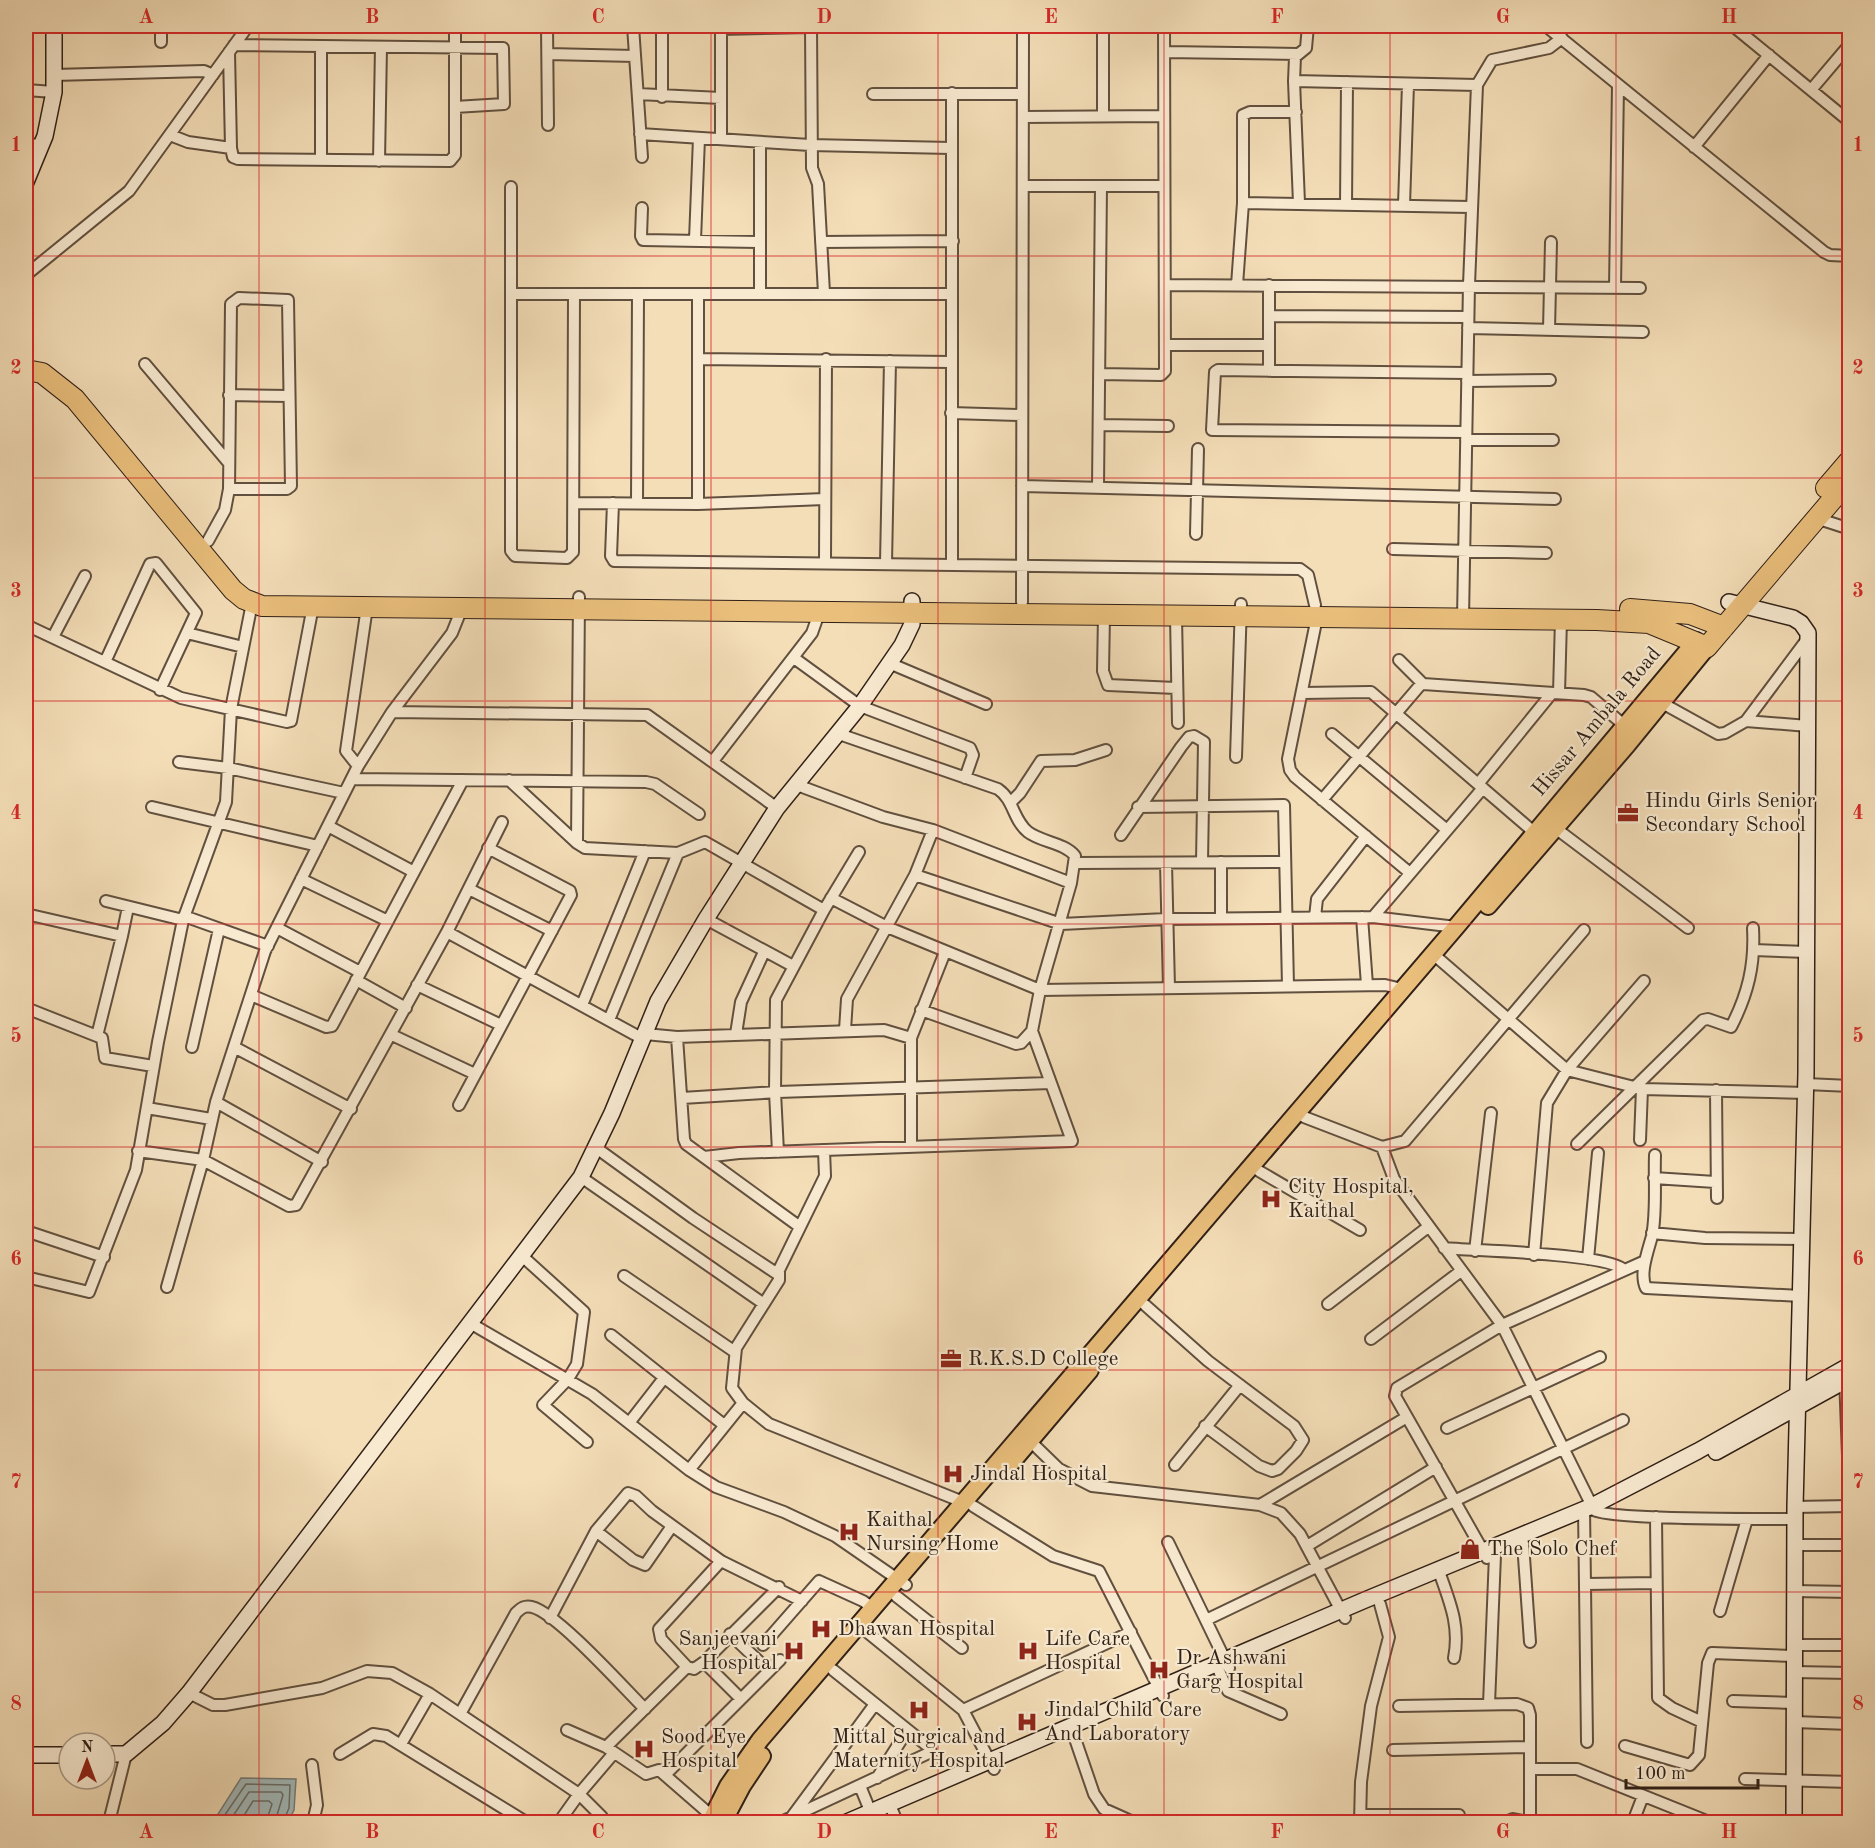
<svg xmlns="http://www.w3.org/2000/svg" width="1875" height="1848" font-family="'Old Standard TT',serif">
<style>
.water{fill:#a1b9ba;stroke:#747c79;stroke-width:1.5}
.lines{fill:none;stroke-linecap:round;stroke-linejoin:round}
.shore{stroke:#686c68;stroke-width:1.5}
.street-casing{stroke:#61503f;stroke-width:14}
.secondary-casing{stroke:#302017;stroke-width:18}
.primary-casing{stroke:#302017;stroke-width:20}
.highway-casing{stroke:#302017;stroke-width:22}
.street{stroke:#f8ead1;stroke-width:10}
.secondary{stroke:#f8ead1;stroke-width:15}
.primary{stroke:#eabf7c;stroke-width:16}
.highway{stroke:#eabf7c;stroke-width:20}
.grid{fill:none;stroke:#d62828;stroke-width:1.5;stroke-opacity:0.55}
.labels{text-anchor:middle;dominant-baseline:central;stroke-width:4.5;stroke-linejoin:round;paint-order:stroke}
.street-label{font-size:21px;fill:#302017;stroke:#f8ead1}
.poi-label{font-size:21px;fill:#302017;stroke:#f8ead1;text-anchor:start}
.neatline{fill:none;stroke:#d62828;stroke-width:2}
.grid-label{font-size:20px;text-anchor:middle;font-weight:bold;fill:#d62828}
</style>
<rect width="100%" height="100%" fill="#f4deb8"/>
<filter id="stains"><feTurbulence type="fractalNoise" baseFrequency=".00333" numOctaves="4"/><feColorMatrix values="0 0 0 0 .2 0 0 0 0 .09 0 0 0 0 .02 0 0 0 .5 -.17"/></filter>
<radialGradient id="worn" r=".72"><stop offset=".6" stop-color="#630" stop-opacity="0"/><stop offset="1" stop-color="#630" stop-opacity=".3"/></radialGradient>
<!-- water -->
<path class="water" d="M241,1778L296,1779L294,1810L288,1822H213Z"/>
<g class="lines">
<!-- shore -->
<path class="shore" d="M220,1822L246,1784L290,1785L289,1808L283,1822
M229,1822L249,1792H281L283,1795L275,1822
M240,1822L253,1801H269L272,1804L266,1822"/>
<defs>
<path id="street" d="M161,26V42
M547,26L548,125
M633,26L642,157
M662,26V97
M721,26V138
M811,26L812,168L818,184L824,293
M1546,26L1824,252L1830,255L1850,256
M1733,26L1850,122
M721,29L811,27
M234,45L503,48L504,104L455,107
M229,52L231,148
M1164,52L1298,54
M548,54L635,56
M54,75L204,71L213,75
M1294,81L1295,57L1306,48L1308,26
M26,90L54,92
M1811,90L1850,44
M952,93V564
M638,94L721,98
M873,94H1023
M1103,116V26
M1023,117L1164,116
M640,134L810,145L951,148
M170,135L188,142L231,148L233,157L238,159L450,161L455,155V26
M26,144L41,145
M1694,147L1769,55
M321,160V46
M379,161L381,47
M1023,186H1164
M511,187V551L515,556L567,558L573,552L574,295
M1243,203L1471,207
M1299,203L1294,81L1477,85
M1346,205L1347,82
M1404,205L1408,84
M642,208L641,236L643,240L758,242
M695,240L699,138
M821,242L953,241
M26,275L129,191L248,26
M1167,285L1640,288
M1237,285L1243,203V115L1250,112H1296
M1615,288L1618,85
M512,294H952
M760,294V142
M698,296V504
M1269,316L1468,317
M1468,328L1643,332
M1549,330L1551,242
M1166,345H1269
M700,359L950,362
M145,364L228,462
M1269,371V285
M1099,374L1161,375L1165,371L1164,26
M1467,381L1550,380
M229,395L289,396
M951,413L1022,415
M1099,425L1168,426
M1466,432L1212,430L1215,372L1218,370L1467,373
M1466,440H1553
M1022,486L1555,499
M1098,487L1101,186
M574,503L698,504L824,499
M613,503L611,556L614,561L1300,569L1308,575L1315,605
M637,503L638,294
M1816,518L1850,529
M1196,534L1198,449
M208,541L225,510L229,489L231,304L239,298L288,300L291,486L287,489H229
M1393,549L1546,553
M825,562L826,359
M886,563L890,361
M1022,602L1023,26
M1104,615L1103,671L1108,685L1176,688
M1176,616L1178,723
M1317,617L1288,759L1290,770L1295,777L1410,873
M1463,618L1469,285L1477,85L1492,60L1549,48L1562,38
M26,625L181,698L287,722L291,721L313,606
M187,633L243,647
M53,637L85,576
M794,658L860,706L970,748L973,755L965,778
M1399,660L1423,684L1584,695L1591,697L1625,726
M105,662L150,564L156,563L196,613L160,690
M889,663L986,704
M1302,693L1371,692L1535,833
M1559,693L1561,619
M1662,703L1718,734L1725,733L1746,721L1808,726
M392,712L647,715L777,808
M1746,721L1808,638
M839,734L998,789C1014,800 1013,820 1028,832C1041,842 1065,843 1075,856L1071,883L1040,990L1032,1031L1021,1043L1016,1044L921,1010
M1332,734L1447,830
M1236,757L1241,604
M713,761L812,633L819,613
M179,762L228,768L344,793
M358,766L346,751L367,607
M352,779L646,782L655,784L699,814
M509,780L577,843L585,848L678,853L705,842L824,910
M1478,784L1552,693
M797,785L883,817L933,830L1071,883
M1322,800L1422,683
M1010,803L1020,793L1041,761L1075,760L1106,750
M152,807L318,846
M1138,807L1284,805L1288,986
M1550,824L1688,928
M328,826L414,872
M1121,835L1181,747L1189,737L1194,736L1204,742L1202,862
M577,843L579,597
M1221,862V918
M1076,863L1285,862
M1166,863L1169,988
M915,875L1061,924L1166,919L1373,917L1456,927
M301,879L388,921
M469,889L552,931
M831,898L887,927L1040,990L1385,985L1402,989
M106,901L183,920
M26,914L122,936L128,907
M184,916L268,946
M1315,917L1317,899L1366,836
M1362,917L1367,985
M1373,917L1483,788
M706,919L793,966
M277,928L360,972
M447,932L643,1039
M1754,950L1807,952
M1432,953L1567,1070L1642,1089L1806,1093
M356,980L406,1008
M417,985L501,1025
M251,995L326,1027L332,1026L463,780
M582,1005L645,851
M26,1008L102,1038L105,1058L153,1066
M609,1020L678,853
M845,1030L847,999L915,875L933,830
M645,1034L677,1037L884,1030L911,1038
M736,1034L741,1002L764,952
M392,1035L475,1074
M97,1036L122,936
M677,1037L684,1139L686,1144L800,1227
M192,1047L219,929
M234,1047L351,1109
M1806,1084L1850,1086
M1716,1090L1717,1198
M682,1098L778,1092L1050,1083
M216,1102L322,1162
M459,1105L571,895L570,891L488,848
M147,1108L211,1119
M1304,1117L1382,1147L1394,1179L1502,1325L1594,1510C1608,1520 1766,1519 1795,1519
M1640,1140L1642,1089
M1577,1144L1703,1020L1708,1019L1731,1027C1748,994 1755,965 1753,928
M911,1146V1038L945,952
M595,1147L693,1218L779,1275
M1382,1147L1405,1141L1584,930
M824,1150L825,1176L779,1270V1280L736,1348L732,1388L743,1403L769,1424L963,1502
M138,1151L203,1160L289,1206L296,1205L447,932L502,822
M778,1152L775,1092L776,1000L824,910L859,852
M1655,1155C1654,1181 1657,1211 1652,1236C1648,1251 1639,1274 1646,1288L1801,1296
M704,1157L739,1153L1072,1141L1032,1031
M1259,1171L1360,1230
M581,1177L764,1304
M1654,1178L1715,1182
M26,1231L104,1257
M1652,1233L1705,1238L1802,1239
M1444,1248C1476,1251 1603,1253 1623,1269
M1475,1251L1491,1113
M521,1255L584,1312L577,1364L568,1379L543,1405L587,1442
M1534,1255L1547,1103L1567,1070L1644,981
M1588,1259L1598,1153
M624,1276L735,1352
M26,1277L89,1292L136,1170L158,1042L183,920L226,802L231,709L252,603
M167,1287L203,1160L216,1102L265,951L358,766L392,712L452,633L462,608
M1328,1304L1428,1227
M1145,1305L1208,1361L1294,1426L1303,1440L1296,1451L1278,1469L1272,1471L1259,1466L1205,1426
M470,1323L592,1394L689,1470L716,1487L784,1512L835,1536L906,1585
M611,1335L724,1425
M1371,1339L1461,1271
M1845,1377L1849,1482
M629,1423L664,1378
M1447,1428L1600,1357
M1026,1437L1059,1469L1092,1486L1260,1505L1281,1513L1300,1534L1345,1618
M1175,1465L1240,1385
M689,1470L743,1403
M1260,1505L1407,1417
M973,1506L1053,1556L1099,1571L1163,1696
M1795,1507L1850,1506
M1584,1508L1587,1742
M1656,1517L1658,1698L1672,1708L1702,1722
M596,1531L633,1560L645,1565L672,1526
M1168,1542L1229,1668
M1523,1543L1530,1642
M1794,1545H1850
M1307,1546L1436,1467
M1487,1558L1407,1417L1395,1396L1397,1388L1502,1325L1645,1261
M1441,1577C1451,1605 1460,1628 1454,1658
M1586,1584L1655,1583
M1794,1591L1850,1592
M896,1596L962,1648
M1720,1611L1747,1519
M550,1618L596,1531L628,1493L636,1496L652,1511L721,1561L802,1601
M1206,1620L1623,1420
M866,1631L963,1710L994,1769
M730,1634L769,1671
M763,1645L819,1581L863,1601L873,1608
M1794,1645H1850
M704,1662L741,1699
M1216,1664L1228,1691L1281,1714
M687,1667L661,1639L659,1629L721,1561
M1794,1672L1850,1673
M189,1693L213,1705H225L322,1688L367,1671L392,1673L430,1694L579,1794L602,1817
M1733,1701L1794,1703
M1489,1704L1495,1555
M1399,1706L1517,1704L1528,1708L1530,1715V1822
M963,1710L1131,1632
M460,1714L516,1613C521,1608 525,1605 532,1607C557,1613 624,1688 645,1709
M1794,1722L1850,1724
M1071,1727L1094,1794L1104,1809L1133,1822
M567,1730L606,1747L646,1774L659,1770L713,1817
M401,1744L430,1694
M1625,1746L1690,1765L1699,1755L1708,1663L1712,1653L1794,1656
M606,1747L687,1667L694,1669L704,1662L779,1587
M1393,1750L1529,1747
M340,1754L373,1734L386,1736L526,1822
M312,1765L317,1805L313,1822
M1530,1769H1577L1709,1822
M665,1775L780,1660
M877,1778L907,1731
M1745,1779L1850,1782
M860,1786L871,1813
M890,1805L897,1822
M1360,1815H1459
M791,1818L875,1704
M109,1822L126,1754
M559,1822L579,1794L614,1753
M781,1822L931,1752L929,1747L833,1670
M1360,1822L1361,1782L1371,1706L1389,1637L1380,1604
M1506,1822L1513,1819L1528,1822
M1633,1822L1643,1796"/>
<path id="secondary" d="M26,182L45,136L54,92V26
M1729,602L1793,618L1801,623L1808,633L1806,1073L1795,1507L1794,1822
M1716,1452L1850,1378
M105,1754H126L163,1723L189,1693L581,1177L612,1113L658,1001L706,919L777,808L860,706L902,645L912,624V601
M26,1755H69
M847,1822L1365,1600L1592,1506L1698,1451L1850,1365"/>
<path id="primary" d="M1488,906L1627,745L1707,647
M1006,1469L1090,1370
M710,1822L728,1786L760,1740L1456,927L1696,641
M723,1822L742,1786L762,1756"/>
<path id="highway" d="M26,370L42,373L75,399L233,590L244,599L262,606L1597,620L1649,623L1707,647L1850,479
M1826,488L1850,460
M1630,609L1690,614L1724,627"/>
</defs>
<!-- street casing -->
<use href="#street" class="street-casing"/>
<!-- secondary casing -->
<use href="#secondary" class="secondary-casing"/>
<!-- primary casing -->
<use href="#primary" class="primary-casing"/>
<!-- highway casing -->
<use href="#highway" class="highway-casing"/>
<!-- street -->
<use href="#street" class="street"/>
<!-- secondary -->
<use href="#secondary" class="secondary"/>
<!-- primary -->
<use href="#primary" class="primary"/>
<!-- highway -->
<use href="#highway" class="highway"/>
</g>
<!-- grid -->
<path class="grid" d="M259,26V1822M485,26V1822M711,26V1822M938,26V1822M1164,26V1822M1390,26V1822M1616,26V1822M26,256H1850M26,478H1850M26,701H1850M26,924H1850M26,1147H1850M26,1370H1850M26,1592H1850"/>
<!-- icons -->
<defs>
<symbol id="office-bare" viewBox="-9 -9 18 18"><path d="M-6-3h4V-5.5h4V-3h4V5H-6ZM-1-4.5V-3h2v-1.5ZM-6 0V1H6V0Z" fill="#8f2418" stroke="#f8ead1" stroke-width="2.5" paint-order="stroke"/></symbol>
<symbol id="hospital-bare" viewBox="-9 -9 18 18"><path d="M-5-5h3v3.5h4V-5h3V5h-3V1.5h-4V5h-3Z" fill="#8f2418" stroke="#f8ead1" stroke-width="2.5" paint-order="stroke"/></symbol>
<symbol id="shop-bare" viewBox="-9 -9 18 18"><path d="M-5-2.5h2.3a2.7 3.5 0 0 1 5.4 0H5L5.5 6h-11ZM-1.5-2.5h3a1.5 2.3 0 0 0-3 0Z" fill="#8f2418" stroke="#f8ead1" stroke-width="2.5" paint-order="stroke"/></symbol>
</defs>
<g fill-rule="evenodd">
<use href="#office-bare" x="1613" y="798" width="30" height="30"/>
<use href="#hospital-bare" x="1256" y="1184" width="30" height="30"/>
<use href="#office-bare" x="936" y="1344" width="30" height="30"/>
<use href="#hospital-bare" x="938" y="1459" width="30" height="30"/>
<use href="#hospital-bare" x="834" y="1517" width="30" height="30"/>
<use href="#shop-bare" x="1455" y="1534" width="30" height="30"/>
<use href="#hospital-bare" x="806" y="1614" width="30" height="30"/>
<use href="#hospital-bare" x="779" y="1636" width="30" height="30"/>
<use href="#hospital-bare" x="1013" y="1636" width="30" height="30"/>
<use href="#hospital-bare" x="1144" y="1655" width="30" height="30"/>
<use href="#hospital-bare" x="904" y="1695" width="30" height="30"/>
<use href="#hospital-bare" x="1012" y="1707" width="30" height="30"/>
<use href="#hospital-bare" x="629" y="1734" width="30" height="30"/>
</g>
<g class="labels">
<!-- street labels -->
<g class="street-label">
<text transform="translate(1597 722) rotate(-50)">Hissar Ambala Road</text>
</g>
<!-- poi labels -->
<g class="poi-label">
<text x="1645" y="801">Hindu Girls Senior<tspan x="1645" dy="24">Secondary School</tspan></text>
<text x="1288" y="1187">City Hospital,<tspan x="1288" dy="24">Kaithal</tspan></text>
<text x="968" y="1359">R.K.S.D College</text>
<text x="970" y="1474">Jindal Hospital</text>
<text x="866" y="1520">Kaithal<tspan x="866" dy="24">Nursing Home</tspan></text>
<text x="1487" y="1549">The Solo Chef</text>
<text x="838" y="1629">Dhawan Hospital</text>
<text x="777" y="1639" text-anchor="end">Sanjeevani<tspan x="777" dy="24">Hospital</tspan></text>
<text x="1045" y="1639">Life Care<tspan x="1045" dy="24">Hospital</tspan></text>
<text x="1176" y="1658">Dr Ashwani<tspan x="1176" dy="24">Garg Hospital</tspan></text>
<text x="1044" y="1710">Jindal Child Care<tspan x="1044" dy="24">And Laboratory</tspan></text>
<text x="661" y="1737">Sood Eye<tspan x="661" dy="24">Hospital</tspan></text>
<text x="919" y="1737" text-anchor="middle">Mittal Surgical and<tspan x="919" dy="24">Maternity Hospital</tspan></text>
</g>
</g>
<!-- margin -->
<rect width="1875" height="1848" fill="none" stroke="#f4deb8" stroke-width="66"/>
<!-- north arrow -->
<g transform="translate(87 1761)"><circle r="28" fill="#f8ead1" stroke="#a89987" stroke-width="1.5"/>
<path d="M0-4.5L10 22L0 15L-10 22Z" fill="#8f2418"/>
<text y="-9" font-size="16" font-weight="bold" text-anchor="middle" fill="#302017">N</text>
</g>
<!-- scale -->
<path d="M1626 1779v9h132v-9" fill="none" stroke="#302017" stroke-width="3"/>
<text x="1635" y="1779" font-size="18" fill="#302017" stroke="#f8ead1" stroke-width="4.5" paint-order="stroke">100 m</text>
<rect x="33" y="33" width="1809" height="1782" class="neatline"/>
<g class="grid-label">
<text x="146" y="23">A</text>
<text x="372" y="23">B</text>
<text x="598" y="23">C</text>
<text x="824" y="23">D</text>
<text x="1051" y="23">E</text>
<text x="1277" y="23">F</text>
<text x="1503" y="23">G</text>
<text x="1729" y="23">H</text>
<text x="16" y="151">1</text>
<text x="1858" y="151">1</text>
<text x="16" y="374">2</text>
<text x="1858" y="374">2</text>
<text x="16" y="597">3</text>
<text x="1858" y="597">3</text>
<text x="16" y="819">4</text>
<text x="1858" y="819">4</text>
<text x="16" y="1042">5</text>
<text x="1858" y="1042">5</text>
<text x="16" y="1265">6</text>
<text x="1858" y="1265">6</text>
<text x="16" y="1488">7</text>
<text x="1858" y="1488">7</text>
<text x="16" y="1710">8</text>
<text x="1858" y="1710">8</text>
<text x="146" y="1838">A</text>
<text x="372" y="1838">B</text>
<text x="598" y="1838">C</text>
<text x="824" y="1838">D</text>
<text x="1051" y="1838">E</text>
<text x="1277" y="1838">F</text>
<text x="1503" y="1838">G</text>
<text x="1729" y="1838">H</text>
</g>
<rect width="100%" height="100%" filter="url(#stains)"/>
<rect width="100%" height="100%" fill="url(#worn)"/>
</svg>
